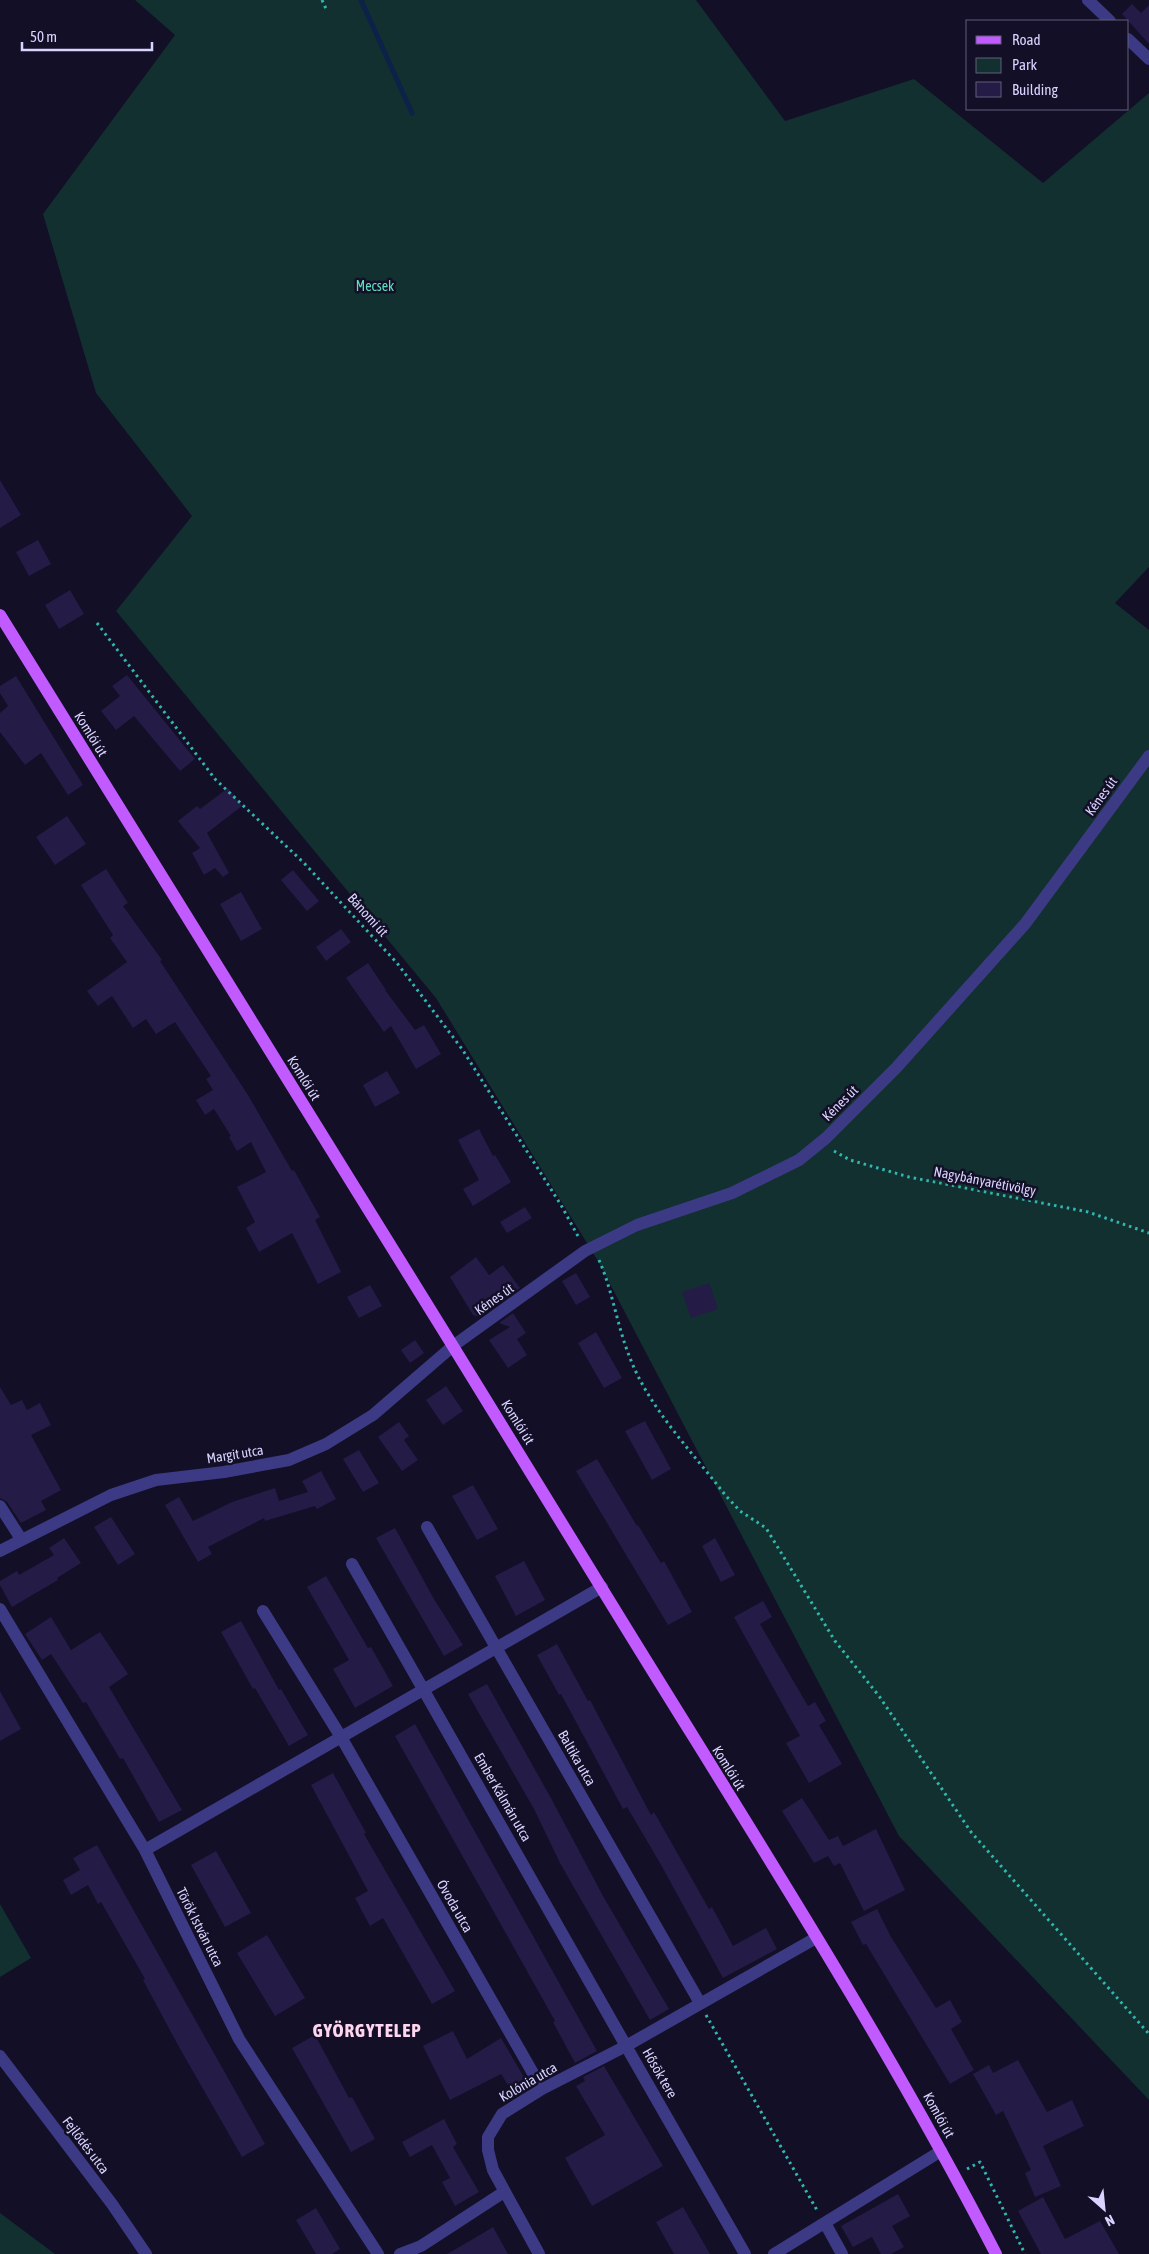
<svg xmlns="http://www.w3.org/2000/svg" width="1149" height="2254" font-family="'Asap Condensed',sans-serif">
<style>
.green{fill:#12302f}
.lines{fill:none;stroke-linecap:round;stroke-linejoin:round}
.stream{stroke:#0c2248;stroke-width:5}
.building{fill:#241b47}
.path{stroke:#2fb8b0;stroke-width:3;stroke-dasharray:2.5 4;stroke-linecap:butt}
.minor{stroke:#3d3a85;stroke-width:12}
.tertiary{stroke:#3d3a85;stroke-width:12}
.primary{stroke:#c25bff;stroke-width:12}
.labels{text-anchor:middle;dominant-baseline:central;stroke-width:5;stroke-linejoin:round;paint-order:stroke}
.park-label{font-size:14px;fill:#5fe0c0;stroke:#130f26}
.street-label{font-size:14px;fill:#d9d4ff;stroke:#130f26}
.district-label{font-size:19px;font-weight:bold;letter-spacing:1px;fill:#ffd6f0;stroke:#130f26}
</style>
<rect width="100%" height="100%" fill="#130f26"/>
<!-- green -->
<path class="green" d="M135,0H696L785,121L914,79L1043,183L1149,93V567L1115,603L1149,630V2100L899,1836L598,1261L436,998L116,611L192,516L96,393L43,214L175,35Z
M0,1904L31,1958L0,1977Z
M0,2213L55,2254H0Z"/>
<g class="lines">
<!-- stream -->
<path class="stream" d="M361,0L412,113"/>
</g>
<!-- building -->
<path class="building" d="M1132,4L1141,13L1149,5V44L1122,14Z
M0,480L21,515L0,528Z
M38,540L51,564L29,576L16,552Z
M70,590L84,614L59,629L45,605Z
M127,675L195,759L180,771L134,716L116,730L101,711L120,696L112,686Z
M16,676L83,785L68,795L41,753L25,765L0,732V713L8,706L0,693V686Z
M228,788L242,806L207,833L229,873L223,877L215,868L204,875L192,853L200,848L178,821L197,806L200,809Z
M67,816L86,844L55,865L36,837Z
M106,869L128,903L123,906L162,960L160,961L248,1095L292,1171L294,1170L320,1217L315,1220L341,1272L318,1284L292,1233L259,1252L246,1228L255,1222L237,1187L266,1172L251,1142L237,1151L229,1137L231,1136L214,1109L205,1115L196,1100L213,1090L206,1079L211,1076L175,1022L156,1034L146,1019L133,1028L112,996L98,1006L87,991L127,962L110,938L113,935L81,885Z
M293,870L319,901L307,911L281,880Z
M241,892L262,929L241,941L220,904Z
M341,929L351,942L326,961L316,947Z
M368,963L386,990H385L415,1030L424,1025L441,1054L416,1069L391,1026L384,1032L346,978Z
M387,1071L400,1093L375,1107L363,1085Z
M479,1129L493,1156L495,1155L511,1182L473,1206L463,1189L479,1180L458,1140Z
M525,1207L532,1218L507,1233L500,1222Z
M476,1257L489,1275L503,1265L520,1288L479,1317L473,1315L450,1277Z
M576,1273L590,1297L576,1305L562,1281Z
M709,1283L718,1309L691,1318L682,1292Z
M370,1285L382,1306L359,1318L347,1297Z
M513,1313L526,1333L517,1339L527,1355L508,1368L489,1340L510,1327L499,1323Z
M596,1332L622,1378L604,1388L578,1343Z
M415,1340L424,1353L410,1363L401,1350Z
M446,1386L463,1411L443,1425L426,1400Z
M0,1387L11,1405L22,1400L27,1410L40,1403L51,1425L31,1435L61,1490L41,1501L46,1510L21,1523L7,1502L0,1498Z
M645,1421L671,1469L652,1480L625,1431Z
M399,1422L409,1436L404,1440L418,1460L402,1471L378,1437Z
M359,1450L379,1483L363,1492L343,1459Z
M597,1459L637,1526L638,1525L661,1563L664,1561L692,1612L668,1625L576,1471Z
M321,1471L336,1499L317,1509L315,1506L265,1521L264,1518L208,1547L212,1554L198,1562L165,1505L179,1497L193,1521L232,1502L275,1488L279,1501L308,1492L302,1481Z
M473,1485L498,1529L477,1540L452,1496Z
M111,1517L135,1554L118,1565L94,1527Z
M395,1528L434,1599L463,1645L444,1656L376,1538Z
M64,1538L81,1563L57,1578L58,1580L12,1607L0,1585V1581L17,1571L19,1575L54,1555L49,1548Z
M715,1538L735,1575L721,1582L702,1546Z
M524,1561L545,1600L516,1616L495,1576Z
M326,1576L368,1648L371,1647L393,1686L355,1708L333,1669L349,1660L307,1587Z
M763,1601L772,1617L760,1624L808,1706L815,1702L826,1721L819,1725L842,1764L809,1783L786,1743L800,1736L734,1617Z
M51,1617L71,1650L100,1632L128,1674L109,1687L182,1810L159,1822L123,1758L120,1759L86,1702L83,1703L51,1654L42,1660L25,1634Z
M241,1621L279,1690L281,1689L308,1735L289,1746L255,1688L253,1689L221,1632Z
M557,1644L588,1701L590,1700L651,1815L654,1812L709,1909L712,1907L733,1946L766,1928L777,1949L723,1978L660,1863L627,1807L623,1809L561,1694L559,1695L537,1655Z
M487,1684L552,1800L603,1896L669,2009L650,2020L560,1863L534,1809L468,1694Z
M0,1691L21,1729L0,1741Z
M415,1724L597,2051L575,2063L553,2022L555,2021L395,1736Z
M333,1773L366,1833L364,1834L455,1991L432,2004L383,1918L370,1926L355,1898L368,1891L311,1785Z
M802,1798L829,1840L838,1836L843,1846L876,1829L905,1890L864,1911L840,1863L834,1866L828,1856L814,1863L782,1811Z
M97,1845L265,2144L242,2157L179,2047L143,1980L145,1979L101,1902L98,1904L88,1885L71,1895L63,1880L80,1870L73,1858Z
M216,1851L251,1913L225,1927L191,1865Z
M877,1909L891,1937L936,2008L950,2000L962,2022L951,2029L974,2070L950,2084L866,1944L863,1945L851,1922Z
M267,1935L305,1998L275,2016L237,1953Z
M453,2031L467,2059L501,2038L528,2084L513,2093L501,2074L450,2100L423,2046Z
M315,2035L349,2098L352,2097L375,2139L351,2152L292,2048Z
M1018,2060L1047,2112L1072,2100L1084,2126L1043,2146L1061,2186L1035,2197L1025,2173L1031,2170L1003,2111L996,2115L973,2074L989,2065L993,2073Z
M604,2066L663,2166L592,2206L565,2158L605,2135L576,2086L585,2081L583,2077Z
M444,2119L457,2144L453,2147L479,2192L455,2206L442,2182L450,2178L432,2145L410,2157L402,2142Z
M898,2194L910,2216L892,2226L904,2247L891,2254H881L872,2237L853,2247L841,2226Z
M1043,2197L1065,2239L1100,2221L1119,2254H1041L1018,2211Z
M683,2207L710,2254H674L656,2222Z
M316,2208L340,2249L332,2254H316L296,2220Z
M493,2227L508,2254H447L473,2239Z"/>
<g class="lines">
<!-- path -->
<path class="path" d="M322,0L327,11
M97,623L215,779L304,863L397,963L462,1049L561,1205L579,1238
M834,1151L850,1160L909,1177L1088,1212L1149,1233
M599,1260C613,1292 617,1326 630,1358C649,1408 693,1453 726,1496L740,1511L766,1528L835,1641L879,1696L971,1832L1149,2034
M706,2015L818,2212
M967,2169L980,2162L1025,2254"/>
<!-- minor -->
<path class="minor" d="M1088,0L1110,21
M1128,39L1149,59
M0,1506L21,1539
M427,1527L700,2003
M0,1551L111,1495L156,1480L224,1472L289,1460L326,1444L373,1415L453,1346
M352,1564L626,2046L542,2089L502,2114L488,2137V2150L493,2170L539,2254
M0,1609L145,1850L239,2039L378,2254
M263,1611L341,1737L542,2089
M145,1850L602,1587
M0,2056L112,2204L146,2254
M825,2223L842,2254
M400,2254L421,2246L504,2192
M745,2254L626,2046L816,1938
M774,2254L941,2151"/>
<!-- tertiary -->
<path class="tertiary" d="M453,1346L585,1251L637,1225L732,1193L799,1160L826,1138L896,1068L1025,924L1149,756"/>
<!-- primary -->
<path class="primary" d="M0,615C208,951 417,1286 623,1623C751,1831 884,2037 996,2254"/>
</g>
<g class="labels">
<!-- park labels -->
<g class="park-label">
<text x="375" y="286">Mecsek</text>
</g>
<!-- street labels -->
<g class="street-label">
<text transform="translate(91 734) rotate(58)">Komlói út</text>
<text transform="translate(1101 796) rotate(-54)">Kénes út</text>
<text transform="translate(368 915) rotate(48)">Bánomi út</text>
<text transform="translate(304 1078) rotate(58)">Komlói út</text>
<text transform="translate(840 1103) rotate(-45)">Kénes út</text>
<text transform="translate(985 1181) rotate(11)">Nagybányarétivölgy</text>
<text transform="translate(494 1299) rotate(-35)">Kénes út</text>
<text transform="translate(518 1422) rotate(58)">Komlói út</text>
<text transform="translate(235 1454) rotate(-9)">Margit utca</text>
<text transform="translate(577 1758) rotate(60)">Baltika utca</text>
<text transform="translate(729 1768) rotate(58)">Komlói út</text>
<text transform="translate(503 1797) rotate(60)">Ember Kálmán utca</text>
<text transform="translate(455 1906) rotate(60)">Óvoda utca</text>
<text transform="translate(200 1927) rotate(63)">Török István utca</text>
<text transform="translate(660 2073) rotate(60)">Hősök tere</text>
<text transform="translate(528 2082) rotate(-30)">Kolónia utca</text>
<text transform="translate(939 2115) rotate(61)">Komlói út</text>
<text transform="translate(86 2145) rotate(53)">Fejlődés utca</text>
</g>
<!-- district labels -->
<g class="district-label">
<text x="367" y="2030">GYÖRGYTELEP</text>
</g>
</g>
<!-- legend -->
<rect x="966" y="20" width="162" height="90" fill="#130f26" stroke="#625e7d"/>
<rect x="976" y="36" width="25" height="8" fill="#c25bff" stroke="#625e7d"/>
<text x="1012" y="45" font-size="15" fill="#d9d4ff">Road</text>
<rect x="976" y="58" width="25" height="15" fill="#12302f" stroke="#625e7d"/>
<text x="1012" y="70" font-size="15" fill="#d9d4ff">Park</text>
<rect x="976" y="82" width="25" height="15" fill="#241b47" stroke="#625e7d"/>
<text x="1012" y="95" font-size="15" fill="#d9d4ff">Building</text>
<!-- north arrow -->
<g transform="translate(1104 2209) rotate(153)" stroke="#130f26" stroke-width="4" paint-order="stroke">
<path d="M0-4L9 19L0 12L-9 19Z" fill="#d9d4ff"/>
<text y="-8" font-size="14" font-weight="bold" text-anchor="middle" fill="#d9d4ff">N</text>
</g>
<!-- scale -->
<path d="M22 42v8h130v-8" fill="none" stroke="#d9d4ff" stroke-width="2.5"/>
<text x="30" y="42" font-size="15" fill="#d9d4ff" stroke="#130f26" stroke-width="4" paint-order="stroke">50 m</text>
</svg>
